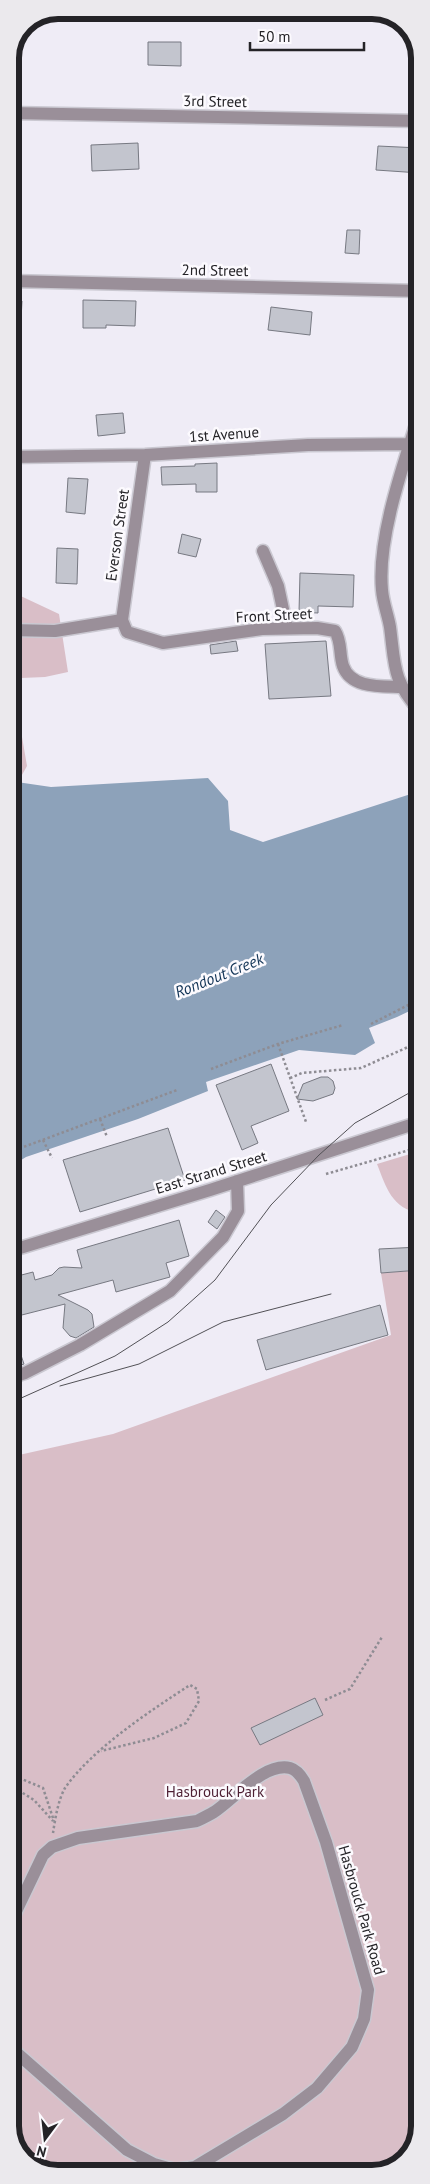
<svg xmlns="http://www.w3.org/2000/svg" width="430" height="2184" font-family="'PT Sans',sans-serif">
<style>
.green{fill:#d9bec7}
.water{fill:#8da2ba}
.building{fill:#c3c5ce;stroke:#777982}
.lines{fill:none;stroke-linecap:round;stroke-linejoin:round}
.minor-casing{stroke:#cac8d1;stroke-width:15}
.path{stroke:#8e8c93;stroke-width:2.5;stroke-dasharray:2.5 2.5;stroke-linecap:butt}
.minor{stroke:#9a8f99;stroke-width:12}
.tram{stroke:#525156;stroke-width:1}
.labels{text-anchor:middle;dominant-baseline:central;stroke-width:5;stroke-linejoin:round;paint-order:stroke}
.street-label{font-size:15px;fill:#242327;stroke:#fcfafe}
.park-label{font-size:15px;fill:#4d1f33;stroke:#fcfafe}
.water-label{font-size:16px;font-style:italic;fill:#135;stroke:#fcfafe}
.rim{fill:none;stroke:#242327;stroke-width:6}
</style>
<rect width="100%" height="100%" fill="#efecf6"/>
<!-- green -->
<path class="green" d="M10,591L59,614L68,672L45,677L21,678L16,702L27,766L18,782L10,781Z
M420,1151V1213C392,1209 386,1187 377,1164Z
M420,1270V2126L408,2157L379,2174H52L24,2160L10,2133V1457L113,1434L391,1335L381,1273Z"/>
<!-- water -->
<path class="water" d="M208,778L228,801L230,830L263,842L420,791V1006L397,1017L369,1028L375,1043L355,1055L299,1050L206,1082L208,1091L138,1119L26,1157L10,1167V781L51,787Z"/>
<!-- building -->
<path class="building" d="M148,42H181V66L148,65Z
M138,143L139,169L92,171L91,145Z
M378,146L420,148V173L376,170Z
M347,230H360L359,254L345,253Z
M83,300L136,301L135,326L106,325V328H83Z
M10,301H22L21,320H10Z
M271,307L312,312L310,335L268,330Z
M123,413L125,433L98,436L96,415Z
M217,463V492H196V484L162,485L161,467L195,466V464Z
M68,478L88,479L85,514L66,512Z
M182,534L201,539L196,557L178,553Z
M57,548L78,549L77,584L56,583Z
M300,573L354,575L353,607L318,606V613L299,612Z
M236,641L238,651L211,654L210,645Z
M326,641L331,696L269,699L265,644Z
M271,1064L289,1111L251,1126L258,1143L242,1150L216,1085Z
M321,1077H328L333,1081L335,1088L333,1094L313,1101L297,1099L303,1084Z
M168,1128L185,1180L80,1212L63,1160Z
M216,1210L225,1217L217,1229L208,1222Z
M179,1220L189,1256L166,1263L170,1277L116,1292L113,1280L58,1295L88,1310L92,1314L94,1327L76,1338L70,1336L63,1328L65,1304L10,1318V1278L33,1272L35,1280L52,1275L59,1268L64,1267L82,1268L77,1250Z
M420,1247V1270L381,1273L379,1249Z
M380,1305L388,1335L266,1370L257,1340Z
M12,1329L24,1364L10,1369V1330Z
M315,1698L323,1715L260,1745L251,1728Z"/>
<g class="lines">
<defs>
<path id="minor" d="M10,113L420,121
M10,281L420,291
M420,412C404,463 377,537 382,590C383,603 388,615 390,627C395,664 392,681 420,711
M145,455L122,620L127,632L163,643L262,629L317,628L335,631C342,642 339,654 343,666C351,689 382,686 402,687
M10,457L145,455L308,445L410,444
M263,551L278,586L287,628
M10,630L55,631L122,620
M10,1251L210,1190L420,1122
M10,1378L25,1373L80,1345L170,1291L223,1237L238,1211L237,1181
M10,1924L43,1855L52,1847L78,1838L197,1821C203,1818 209,1815 214,1812C234,1799 264,1762 290,1768C297,1770 301,1776 304,1781L326,1842L368,1990L364,2019L352,2047L317,2088L283,2114L195,2167L175,2170L154,2164L127,2150L10,2047"/>
</defs>
<!-- minor casing -->
<use href="#minor" class="minor-casing"/>
<!-- path -->
<path class="path" d="M371,1024L420,999
M278,1044L306,1122
M211,1069L278,1044L343,1025
M290,1078L302,1073L361,1068L408,1047
M100,1119L107,1137
M43,1140L52,1158
M10,1152L177,1090
M326,1174L420,1147
M325,1700L350,1689L382,1637
M10,1774L43,1788L54,1821
M10,1785L34,1800L53,1821
M53,1833C55,1820 58,1800 65,1788C92,1749 150,1711 190,1685L197,1689L199,1701L186,1723L154,1738L101,1751"/>
<!-- minor -->
<use href="#minor" class="minor"/>
<!-- tram -->
<path class="tram" d="M60,1386L139,1364L223,1322L331,1294
M10,1400L19,1399L115,1356L168,1322L215,1280L271,1205L319,1155L355,1123L420,1087"/>
</g>
<g class="labels">
<!-- street labels -->
<g class="street-label">
<text transform="translate(215 101) rotate(1)">3rd Street</text>
<text transform="translate(215 270) rotate(1)">2nd Street</text>
<text transform="translate(224 434) rotate(-4)">1st Avenue</text>
<text transform="translate(117 535) rotate(-82)">Everson Street</text>
<text transform="translate(274 615) rotate(-3)">Front Street</text>
<text transform="translate(211 1172) rotate(-17)">East Strand Street</text>
<text transform="translate(362 1910) rotate(74)">Hasbrouck Park Road</text>
</g>
<!-- park labels -->
<g class="park-label">
<text x="215" y="1791">Hasbrouck Park</text>
</g>
<!-- water labels -->
<g class="water-label">
<text transform="translate(219 975) rotate(-22)">Rondout Creek</text>
</g>
</g>
<!-- crop -->
<path d="M0 0H430V2184H0ZM58 19H372A39 39 0 0 1 411 58V2126A39 39 0 0 1 372 2165H58A39 39 0 0 1 19 2126V58A39 39 0 0 1 58 19Z" fill="#ebe9ed" fill-rule="evenodd"/>
<path class="rim" d="M58 19H372A39 39 0 0 1 411 58V2126A39 39 0 0 1 372 2165H58A39 39 0 0 1 19 2126V58A39 39 0 0 1 58 19Z"/>
<!-- north arrow -->
<g transform="translate(45 2139) rotate(195)" stroke="#fcfafe" stroke-width="4" paint-order="stroke">
<path d="M0-4L9 19L0 12L-9 19Z" fill="#242327"/>
<text y="-8" font-size="14" font-weight="bold" text-anchor="middle" fill="#242327">N</text>
</g>
<!-- scale -->
<path d="M250 42v8h114v-8" fill="none" stroke="#242327" stroke-width="2.5"/>
<text x="258" y="42" font-size="15" fill="#242327" stroke="#fcfafe" stroke-width="4" paint-order="stroke">50 m</text>
</svg>
